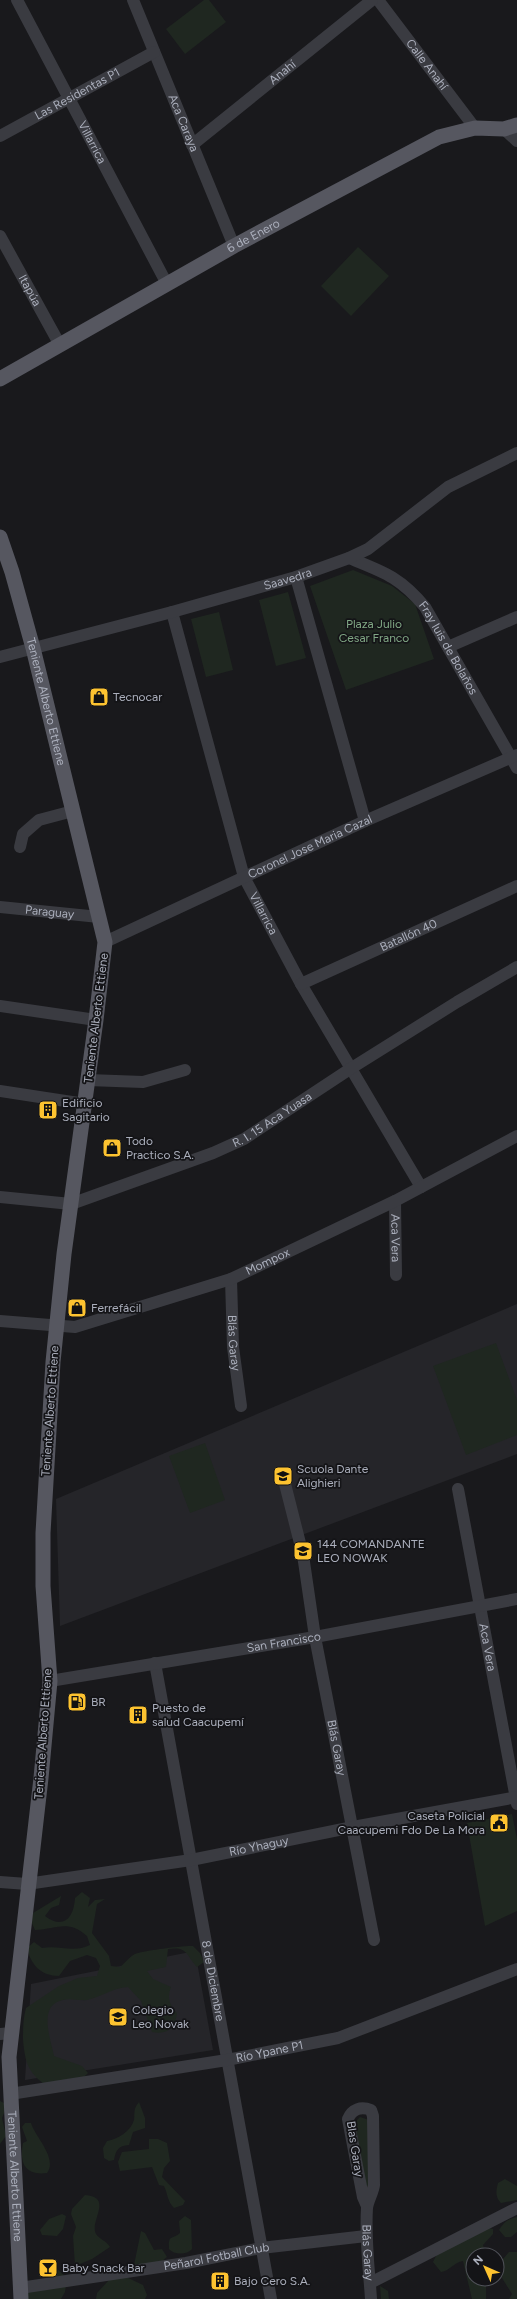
<svg xmlns="http://www.w3.org/2000/svg" width="517" height="2299" font-family="Figtree,sans-serif">
<style>
.built{fill:#252529}
.green{fill:#1f2720}
.lines{fill:none;stroke-linecap:round;stroke-linejoin:round}
.minor{stroke:#3a3b41;stroke-width:12}
.major{stroke:#565760;stroke-width:15}
.labels{text-anchor:middle;dominant-baseline:central;stroke-width:3.5;stroke-linejoin:round;paint-order:stroke}
.street-label{font-size:12px;fill:#abafbc;stroke:#141417}
.park-label{font-size:12px;fill:#81a885;stroke:#141417}
.poi-label{font-size:12px;fill:#abafbc;stroke:#141417;text-anchor:start}
</style>
<rect width="100%" height="100%" fill="#19191c"/>
<!-- built -->
<path class="built" d="M517,1304V1454L60,1626L56,1499Z
M195,1951L213,2050L25,2080L31,1984Z"/>
<!-- green -->
<path class="green" d="M204,0H209L226,22L185,54L166,29Z
M358,247L389,276L351,316L321,286Z
M353,570L392,586L415,604L434,659L346,690L310,586Z
M288,592L306,658L276,666L259,600Z
M219,612L233,670L206,677L191,619Z
M496,1343L517,1400V1435L466,1455L433,1366Z
M205,1443L225,1500L190,1513L169,1456Z
M512,1814L517,1839V1911L485,1926L467,1823Z
M82,1892L90,1898L88,1907L95,1900L105,1899L97,1904L92,1933L109,1956L111,1966L120,1967C125,1963 129,1957 135,1954C140,1951 186,1945 193,1946L200,1953L204,1962L197,1967C186,1955 188,1946 168,1949L166,1967L147,1971L153,1979L171,1987C167,1998 169,2004 177,2013C175,2028 168,2035 152,2032L141,2001L128,1987C112,1988 102,1997 87,2000C79,2001 71,1998 63,2000C37,2005 51,2040 54,2056L82,2066L88,2073L82,2079L57,2092C31,2077 25,2068 23,2039C23,2028 23,2019 26,2008L59,1986L78,1978L97,1976L100,1966L96,1958L87,1955L70,1961L59,1976C41,1976 31,1965 27,1948L34,1942L42,1948C59,1945 74,1953 90,1945L87,1936C68,1919 57,1929 35,1930L31,1921L33,1913L61,1896L59,1905L51,1908L45,1916C63,1930 74,1918 75,1898Z
M0,2101L4,2103L6,2108L2,2118L6,2136L0,2144Z
M139,2102L145,2118V2128L133,2132L129,2145C118,2146 116,2150 114,2160L109,2161L104,2158L103,2148L107,2141C118,2139 131,2131 134,2120C135,2112 133,2109 139,2102Z
M360,2117L369,2120L371,2187H366L354,2123Z
M25,2123H31C35,2137 58,2158 47,2173C25,2176 19,2163 23,2143L27,2141L22,2127Z
M149,2139H158L167,2143L170,2161L164,2168L162,2177L185,2201L183,2205L174,2208C167,2201 168,2194 164,2186L159,2185L152,2167L120,2171L118,2162L122,2152L149,2149Z
M505,2179L517,2186V2200L501,2203C495,2197 496,2191 498,2183Z
M85,2195C114,2197 89,2221 96,2234C99,2239 107,2241 110,2247L92,2259L75,2266L73,2236L76,2227L71,2214L72,2209Z
M62,2214L66,2216L63,2229L57,2236L42,2235L40,2230L49,2219Z
M185,2216L191,2220L192,2249C187,2255 174,2255 169,2249C168,2234 172,2240 180,2233L179,2221Z
M517,2217V2232L511,2237H505L499,2230C504,2222 508,2219 517,2217Z
M488,2228L493,2229V2234L483,2245L486,2255H473V2279H486V2299H472L463,2261C454,2262 450,2271 441,2272L433,2262L437,2254Z
M141,2231L145,2233L154,2250L162,2249L167,2257L145,2275H143L134,2265Z
M509,2252H517V2299H509L512,2294L502,2278L503,2259Z
M54,2266L67,2278L65,2292L61,2299H25C26,2288 41,2285 50,2282Z
M126,2277L143,2285L147,2295L145,2299H96L97,2293L109,2280Z
M380,2286L388,2291L389,2299H381Z"/>
<g class="lines">
<!-- minor -->
<g class="minor">
<path id="s1" d="M17,0L167,284"/>
<path id="s2" d="M133,0L234,246"/>
<path id="s3" d="M378,0L475,128"/>
<path d="M504,129L517,141"/>
<path id="s4" d="M0,136L154,52"/>
<path id="s5" d="M192,145L372,0"/>
<path id="s6" d="M0,236L60,345"/>
<path id="s7" d="M349,558C384,572 400,577 425,607L517,768"/>
<path d="M296,577L365,821"/>
<path id="s8" d="M172,612L244,877L301,984L421,1187"/>
<path d="M448,647L517,617"/>
<path id="s9" d="M0,657L172,612L296,577L349,558L368,549L448,487L517,453"/>
<path d="M20,847L23,834L39,820L73,811"/>
<path id="s10" d="M0,907L99,917"/>
<path id="s11" d="M105,942L365,821L517,755"/>
<path id="s12" d="M301,984L517,886"/>
<path d="M0,1006L96,1020"/>
<path d="M88,1080L143,1082L185,1070"/>
<path d="M0,1091L85,1104"/>
<path id="s13" d="M0,1197L71,1204L213,1153L244,1139L350,1069L457,1002L517,967"/>
<path id="s14" d="M395,1201L396,1275"/>
<path id="s15" d="M231,1279L233,1347L241,1406"/>
<path id="s16" d="M0,1321L75,1327L231,1279L395,1201L517,1136"/>
<path id="s17" d="M284,1480L303,1555L315,1637L374,1940"/>
<path id="s18" d="M458,1489L517,1804"/>
<path id="s19" d="M155,1663L271,2299"/>
<path id="s20" d="M50,1681L315,1637L517,1599"/>
<path id="s21" d="M0,1882L27,1884L191,1860L353,1827L517,1797"/>
<path d="M0,2034L11,2033"/>
<path id="s22" d="M10,2094L227,2060L338,2038L517,1969"/>
<path id="s23" d="M367,2206L363,2197L348,2119C352,2109 361,2106 371,2110L373,2116L374,2185C373,2193 368,2200 367,2208C365,2239 369,2269 371,2299"/>
<path d="M370,2283L517,2208"/>
<path id="s24" d="M20,2288L186,2263L261,2248L366,2236"/>
</g>
<!-- major -->
<g class="major">
<path id="s25" d="M0,379L234,246L439,137L475,128L504,129L517,125"/>
<path id="s26" d="M0,537L12,572L33,648L105,942L96,1020L64,1254L53,1362L43,1533V1586L50,1681L41,1778L9,2057L21,2299"/>
</g>
</g>
<!-- icons -->
<defs>
<symbol id="shop-square" viewBox="-11 -11 22 22"><rect x="-9" y="-9" width="18" height="18" rx="4" fill="#fdc330" stroke="#141417"/><path d="M-5-2.5h2.3a2.7 3.5 0 0 1 5.4 0H5L5.5 6h-11ZM-1.5-2.5h3a1.5 2.3 0 0 0-3 0Z" fill="#111"/></symbol>
<symbol id="building-square" viewBox="-11 -11 22 22"><rect x="-9" y="-9" width="18" height="18" rx="4" fill="#fdc330" stroke="#141417"/><path d="M-4-6H4V6H1V3H-1V6H-4ZM-2.5-4.3h1.7v1.8h-1.7ZM.8-4.3h1.7v1.8H.8ZM-2.5-1h1.7V.8h-1.7ZM.8-1h1.7V.8H.8Z" fill="#111"/></symbol>
<symbol id="school-square" viewBox="-11 -11 22 22"><rect x="-9" y="-9" width="18" height="18" rx="4" fill="#fdc330" stroke="#141417"/><path d="M0-5L7-2L0 1L-7-2ZM-4 1L0 2.5L4 1V4Q0 6-4 4Z" fill="#111"/></symbol>
<symbol id="fuel-square" viewBox="-11 -11 22 22"><rect x="-9" y="-9" width="18" height="18" rx="4" fill="#fdc330" stroke="#141417"/><path d="M-5.5-6h7V0h2V4h1.3V-2.5L3-4.5l.8-.8L6-3V5H2.5V1h-1V6h-7ZM-4.2-4.7v3.2H.2V-4.7Z" fill="#111"/></symbol>
<symbol id="civic-square" viewBox="-11 -11 22 22"><rect x="-9" y="-9" width="18" height="18" rx="4" fill="#fdc330" stroke="#141417"/><path d="M-.6-6.5H3V-4.5H.6V-3L4-1V1h2V6H-6V1h2V-1L-.6-3ZM-1.2 2.5V6h2.4V2.5Z" fill="#111"/></symbol>
<symbol id="bar-square" viewBox="-11 -11 22 22"><rect x="-9" y="-9" width="18" height="18" rx="4" fill="#fdc330" stroke="#141417"/><path d="M-6-5H6L.8 .8V4.5H3.5V6h-7V4.5H-.8V.8Z" fill="#111"/></symbol>
</defs>
<g fill-rule="evenodd">
<use href="#shop-square" x="88" y="686" width="22" height="22"/>
<use href="#building-square" x="37" y="1099" width="22" height="22"/>
<use href="#shop-square" x="101" y="1137" width="22" height="22"/>
<use href="#shop-square" x="66" y="1297" width="22" height="22"/>
<use href="#school-square" x="272" y="1465" width="22" height="22"/>
<use href="#school-square" x="292" y="1540" width="22" height="22"/>
<use href="#fuel-square" x="66" y="1691" width="22" height="22"/>
<use href="#building-square" x="127" y="1704" width="22" height="22"/>
<use href="#civic-square" x="488" y="1812" width="22" height="22"/>
<use href="#school-square" x="107" y="2006" width="22" height="22"/>
<use href="#bar-square" x="37" y="2257" width="22" height="22"/>
<use href="#building-square" x="209" y="2270" width="22" height="22"/>
</g>
<g class="labels">
<!-- street labels -->
<g class="street-label">
<text stroke="none"><textPath href="#s3" startOffset="81">Calle Anahí</textPath></text>
<text stroke="none"><textPath href="#s5" startOffset="116">Anahí</textPath></text>
<text stroke="none"><textPath href="#s4" startOffset="88">Las Residentas P1</textPath></text>
<text stroke="none"><textPath href="#s2" startOffset="133">Aca Caraya</textPath></text>
<text stroke="none"><textPath href="#s1" startOffset="161">Villarrica</textPath></text>
<text stroke="none"><textPath href="#s25" startOffset="291">6 de Enero</textPath></text>
<text stroke="none"><textPath href="#s6" startOffset="62">Itapúa</textPath></text>
<text stroke="none"><textPath href="#s9" startOffset="298">Saavedra</textPath></text>
<text stroke="none"><textPath href="#s7" startOffset="139">Fray luis de Bolaños</textPath></text>
<text stroke="none"><textPath href="#s26" startOffset="171">Teniente Alberto Ettiene</textPath></text>
<text stroke="none"><textPath href="#s11" startOffset="226">Coronel Jose Maria Cazal</textPath></text>
<text stroke="none"><textPath href="#s10" startOffset="50">Paraguay</textPath></text>
<text stroke="none"><textPath href="#s8" startOffset="316">Villarrica</textPath></text>
<text stroke="none"><textPath href="#s12" startOffset="118">Batallón 40</textPath></text>
<text transform="translate(96 1018) rotate(-83)">Teniente Alberto Ettiene</text>
<text stroke="none"><textPath href="#s13" startOffset="290">R. I. 15 Aca Yuasa</textPath></text>
<text stroke="none"><textPath href="#s14" startOffset="37">Aca Vera</textPath></text>
<text stroke="none"><textPath href="#s16" startOffset="279">Mompox</textPath></text>
<text stroke="none"><textPath href="#s15" startOffset="64">Blás Garay</textPath></text>
<text transform="translate(50 1411) rotate(-86)">Teniente Alberto Ettiene</text>
<text stroke="none"><textPath href="#s20" startOffset="237">San Francisco</textPath></text>
<text stroke="none"><textPath href="#s18" startOffset="161">Aca Vera</textPath></text>
<text transform="translate(43 1734) rotate(-86)">Teniente Alberto Ettiene</text>
<text stroke="none"><textPath href="#s17" startOffset="273">Blás Garay</textPath></text>
<text stroke="none"><textPath href="#s21" startOffset="262">Río Yhaguy</textPath></text>
<text stroke="none"><textPath href="#s19" startOffset="323">8 de Diciembre</textPath></text>
<text stroke="none"><textPath href="#s22" startOffset="263">Río Ypane P1</textPath></text>
<text transform="translate(355 2149) rotate(81)">Blas Garay</text>
<text stroke="none"><textPath href="#s26" startOffset="1659">Teniente Alberto Ettiene</textPath></text>
<text stroke="none"><textPath href="#s23" startOffset="261">Blás Garay</textPath></text>
<text stroke="none"><textPath href="#s24" startOffset="199">Peñarol Fotball Club</textPath></text>
</g>
<!-- park labels -->
<g class="park-label">
<text x="374" y="624">Plaza Julio<tspan x="374" dy="14">Cesar Franco</tspan></text>
</g>
<!-- poi labels -->
<g class="poi-label">
<text x="113" y="697">Tecnocar</text>
<text x="62" y="1103">Edificio<tspan x="62" dy="14">Sagitario</tspan></text>
<text x="126" y="1141">Todo<tspan x="126" dy="14">Practico S.A.</tspan></text>
<text x="91" y="1308">Ferrefácil</text>
<text x="297" y="1469">Scuola Dante<tspan x="297" dy="14">Alighieri</tspan></text>
<text x="317" y="1544">144 COMANDANTE<tspan x="317" dy="14">LEO NOWAK</tspan></text>
<text x="91" y="1702">BR</text>
<text x="152" y="1708">Puesto de<tspan x="152" dy="14">salud Caacupemí</tspan></text>
<text x="485" y="1816" text-anchor="end">Caseta Policial<tspan x="485" dy="14">Caacupemi Fdo De La Mora</tspan></text>
<text x="132" y="2010">Colegio<tspan x="132" dy="14">Leo Novak</tspan></text>
<text x="62" y="2268">Baby Snack Bar</text>
<text x="234" y="2281">Bajo Cero S.A.</text>
</g>
</g>
<!-- north arrow -->
<g transform="translate(485 2267) rotate(315)"><circle r="19" fill="#141417" stroke="#505259"/>
<path d="M0-3L7 15L0 10L-7 15Z" fill="#fdc330"/>
<text y="-6" font-size="11" font-weight="bold" text-anchor="middle" fill="#abafbc">N</text>
</g>
</svg>
